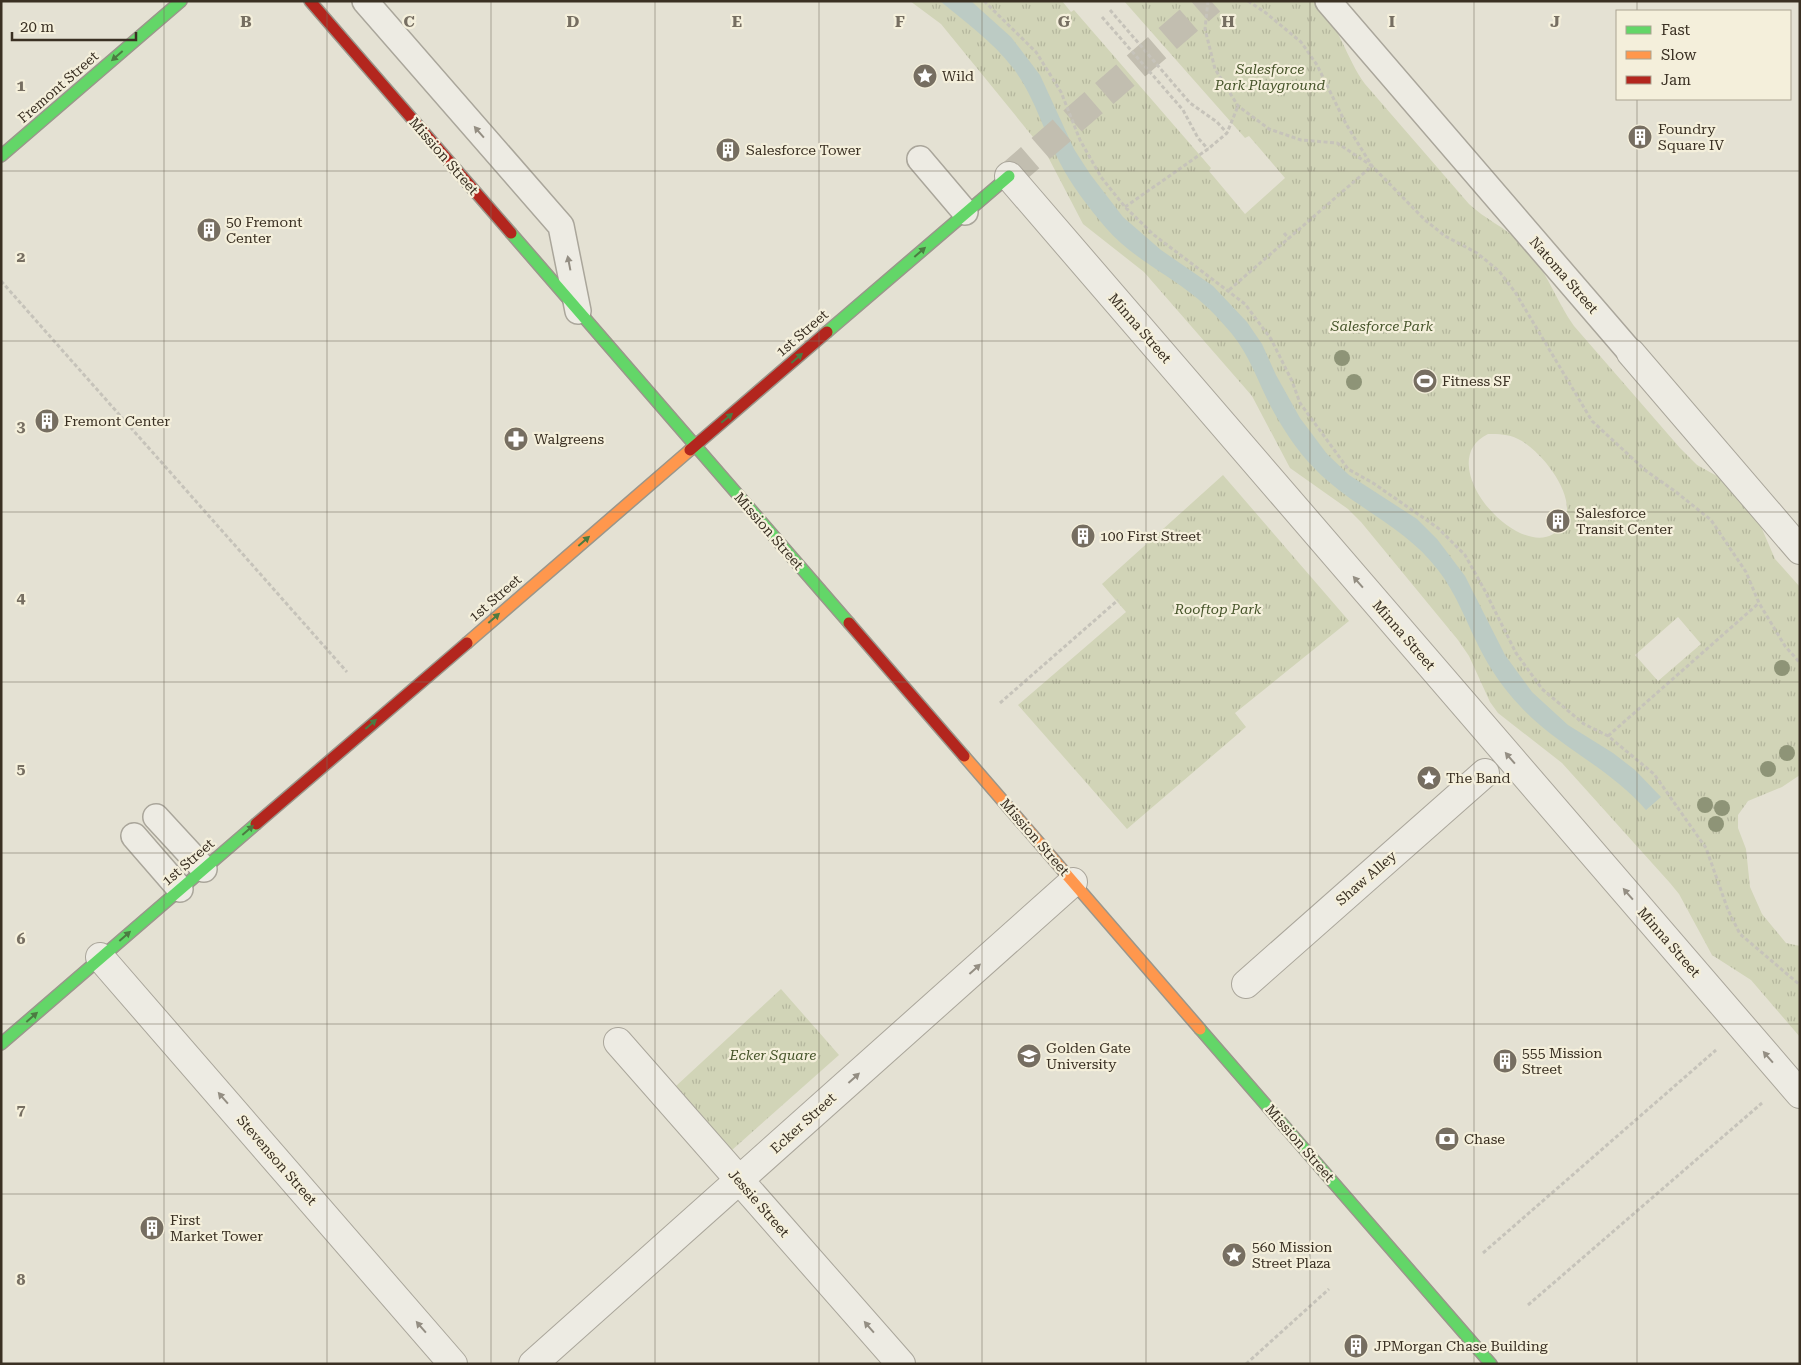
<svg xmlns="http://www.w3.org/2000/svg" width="1801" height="1365" font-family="'Roboto Serif',serif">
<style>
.grass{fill:url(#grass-tufts);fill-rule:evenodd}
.water{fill:#bccbc4}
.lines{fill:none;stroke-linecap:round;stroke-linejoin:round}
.secondary-tunnel{stroke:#c2beb0;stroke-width:28;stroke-dasharray:28 14;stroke-linecap:butt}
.lane-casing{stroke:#aaa69b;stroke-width:28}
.street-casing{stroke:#aaa69b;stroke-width:30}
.fast-casing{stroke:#9a968b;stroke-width:14}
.slow-casing{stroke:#9a968b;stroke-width:14}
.jam-casing{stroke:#9a968b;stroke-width:14}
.path{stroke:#c6c3ba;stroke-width:3;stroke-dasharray:4 2.5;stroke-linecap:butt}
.lane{stroke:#edebe3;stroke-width:25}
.street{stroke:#edebe3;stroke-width:28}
.fast{stroke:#63d668;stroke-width:11}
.slow{stroke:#ff974d;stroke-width:11}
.jam{stroke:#b3261e;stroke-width:11}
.tree{fill:#8e9477}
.oneway{fill:#4c7b42}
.oneway2{fill:#948e83}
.grid{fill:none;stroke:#766e61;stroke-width:1;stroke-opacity:0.55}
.labels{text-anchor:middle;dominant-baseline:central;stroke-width:4.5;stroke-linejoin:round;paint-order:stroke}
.park-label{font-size:14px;font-style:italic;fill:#47552b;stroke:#f4efdb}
.poi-label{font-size:14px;fill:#3a3023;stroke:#f4efdb;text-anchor:start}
.street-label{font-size:14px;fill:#3a3023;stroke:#f4efdb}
.grid-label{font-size:16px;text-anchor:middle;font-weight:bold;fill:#766e61;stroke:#f4efdb;stroke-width:4.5;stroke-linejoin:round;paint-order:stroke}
</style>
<defs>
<pattern id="grass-tufts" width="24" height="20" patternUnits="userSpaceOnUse" patternTransform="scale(1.25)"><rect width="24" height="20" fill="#d1d4b7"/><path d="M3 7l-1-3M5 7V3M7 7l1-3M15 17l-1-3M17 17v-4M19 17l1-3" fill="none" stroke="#b4b69d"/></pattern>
</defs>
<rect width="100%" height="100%" fill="#e4e1d3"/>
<!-- grass -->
<path class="grass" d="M910,1H1062L1071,12L1074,10L1211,168L1209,171L1245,214L1285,178L1249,136L1245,138L1124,1H1315C1339,24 1346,58 1365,84L1469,204C1485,219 1504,227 1519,241C1545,265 1554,298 1574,326L1680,448L1697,465L1726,481L1756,515L1775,559L1800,587V775L1782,787L1748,801L1738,815V828L1746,849L1750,887L1762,914L1786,943L1800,946V1037L1751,980L1712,955L1679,894L1670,883L1562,763L1498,713L1490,702L1469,656L1458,640L1361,522L1348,509L1290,468L1252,396L1144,272L1083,224L1046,153L941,24ZM1488,434C1499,434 1508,434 1518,439C1541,450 1578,496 1564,522C1534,579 1425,465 1488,434ZM1678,617L1701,644L1658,681L1635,655Z
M1223,475L1349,621L1235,713L1246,727L1127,829L1018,705L1126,612L1102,584Z
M781,989L839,1055L732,1150L676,1086Z"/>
<!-- water -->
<path class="water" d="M940,1H971L1011,37L1040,75L1074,149L1090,174L1123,217L1161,250L1213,286L1247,322L1262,344L1276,375L1300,418L1327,454L1349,475L1417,519L1437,539L1465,576L1505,655L1532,692L1568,725L1613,753L1635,770L1661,797L1646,810C1610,768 1558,747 1520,706C1503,688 1490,669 1479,647C1466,621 1456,593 1438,570C1405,526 1353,508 1315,469C1297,451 1283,429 1271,407C1258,382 1250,356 1232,334C1222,322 1210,309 1198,299C1168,274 1132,258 1106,228C1089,208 1071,185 1059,161C1043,130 1034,95 1013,68C992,41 965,22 940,1Z"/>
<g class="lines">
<!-- secondary-tunnel -->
<path class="secondary-tunnel" d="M1009,176L1211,1"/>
<defs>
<path id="lane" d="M365,1L561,226L578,311
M1328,1L1631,353
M920,159L965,212
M156,817L204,869
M134,836L180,889"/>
<path id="street" d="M1009,176L1800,1094
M1631,353L1800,550
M100,957L453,1364
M1246,984L1485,773
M618,1042L901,1364
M533,1364L1073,882"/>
<path id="fast" d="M1,156L181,1
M511,233L849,623
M827,332L1009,176
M1200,1029L1491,1364
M1,1044L256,824"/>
<path id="slow" d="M467,643L690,450
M964,756L1200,1029"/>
<path id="jam" d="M310,1L511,233
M690,450L827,332
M849,623L964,756
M256,824L467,643"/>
</defs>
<!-- lane casing -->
<use href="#lane" class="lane-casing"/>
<!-- street casing -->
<use href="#street" class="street-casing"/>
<!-- fast casing -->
<use href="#fast" class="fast-casing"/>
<!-- slow casing -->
<use href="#slow" class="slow-casing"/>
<!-- jam casing -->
<use href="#jam" class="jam-casing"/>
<!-- path -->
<path class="path" d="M984,1L1036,52L1061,92L1080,140L1101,177L1125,207L1154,235L1245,304L1271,339L1292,381L1300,403L1348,469L1373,483L1438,528L1465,555L1484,589L1516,653L1542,689L1584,724L1608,736L1654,774L1706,848L1728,910L1740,934L1800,985
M1208,1L1205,29L1215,69L1238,106L1269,129L1301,140L1337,143L1372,166L1229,290
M1248,1L1266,13L1301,42L1317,65L1346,124L1372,166L1425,220L1445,236L1477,253L1499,271L1515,292L1592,421L1645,470L1676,492L1711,520L1746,572L1759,603L1785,646L1800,663
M1110,10L1190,103L1217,122L1227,133
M1102,17L1183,110L1198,138L1208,149
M1125,207L1208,149L1227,133L1238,106
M1284,233L1289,239
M1,281L347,672
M1000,703L1118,600
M1608,736L1759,603
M1483,1253L1716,1050
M1528,1305L1762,1103
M1246,1364L1329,1289"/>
<!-- lane -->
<use href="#lane" class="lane"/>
<!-- street -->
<use href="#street" class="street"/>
<!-- fast -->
<use href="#fast" class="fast"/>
<!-- slow -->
<use href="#slow" class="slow"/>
<!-- jam -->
<use href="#jam" class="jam"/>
</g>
<!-- trees -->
<g class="tree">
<circle cx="1342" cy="358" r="8"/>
<circle cx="1354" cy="382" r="8"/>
<circle cx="1782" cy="668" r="8"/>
<circle cx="1787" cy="753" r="8"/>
<circle cx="1768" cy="769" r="8"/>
<circle cx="1705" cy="805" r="8"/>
<circle cx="1722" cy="808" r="8"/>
<circle cx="1716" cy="824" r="8"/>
</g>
<!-- one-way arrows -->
<defs><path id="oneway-solid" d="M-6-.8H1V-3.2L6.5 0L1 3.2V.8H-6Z" transform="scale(1.25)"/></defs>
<g class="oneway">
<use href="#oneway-solid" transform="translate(117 56) rotate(139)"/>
<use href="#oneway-solid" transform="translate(920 252) rotate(-41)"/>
<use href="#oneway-solid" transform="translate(797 358) rotate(-41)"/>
<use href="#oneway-solid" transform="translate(727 418) rotate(-40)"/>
<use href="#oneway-solid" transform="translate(584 541) rotate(-41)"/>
<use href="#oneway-solid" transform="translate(494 618) rotate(-41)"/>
<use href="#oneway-solid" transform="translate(371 724) rotate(-41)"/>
<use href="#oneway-solid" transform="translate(248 830) rotate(-41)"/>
<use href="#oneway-solid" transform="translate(125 936) rotate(-41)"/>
<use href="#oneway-solid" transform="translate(32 1017) rotate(-41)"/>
</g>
<g class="oneway2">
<use href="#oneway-solid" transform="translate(479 132) rotate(-131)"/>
<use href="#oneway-solid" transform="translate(569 263) rotate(-101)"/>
<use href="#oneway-solid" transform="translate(1358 582) rotate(-131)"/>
<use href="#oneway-solid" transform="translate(1510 758) rotate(-131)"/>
<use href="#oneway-solid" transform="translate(1628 894) rotate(-131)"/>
<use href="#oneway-solid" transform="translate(975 969) rotate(-42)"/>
<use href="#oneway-solid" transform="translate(1768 1057) rotate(-131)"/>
<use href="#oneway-solid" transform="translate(854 1078) rotate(-42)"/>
<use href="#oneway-solid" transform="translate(223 1098) rotate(-131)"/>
<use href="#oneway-solid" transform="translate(421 1327) rotate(-131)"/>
<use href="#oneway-solid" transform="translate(869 1327) rotate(-131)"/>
</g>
<!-- grid -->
<path class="grid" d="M164,1V1364M327,1V1364M491,1V1364M655,1V1364M819,1V1364M982,1V1364M1146,1V1364M1310,1V1364M1474,1V1364M1637,1V11M1637,99V1364M1,171H1800M1,341H1800M1,512H1800M1,682H1800M1,853H1800M1,1024H1800M1,1194H1800"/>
<!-- icons -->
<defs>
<symbol id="sight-disc" viewBox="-11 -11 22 22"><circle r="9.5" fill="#766e61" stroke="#f4efdb"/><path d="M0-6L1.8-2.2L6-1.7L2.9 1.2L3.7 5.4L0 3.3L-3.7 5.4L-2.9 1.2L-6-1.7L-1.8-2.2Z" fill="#fff"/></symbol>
<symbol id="building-disc" viewBox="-11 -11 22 22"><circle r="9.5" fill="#766e61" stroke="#f4efdb"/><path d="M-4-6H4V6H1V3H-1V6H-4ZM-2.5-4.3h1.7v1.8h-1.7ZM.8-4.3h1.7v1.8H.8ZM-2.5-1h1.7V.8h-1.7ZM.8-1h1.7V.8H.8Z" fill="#fff"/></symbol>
<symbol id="stadium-disc" viewBox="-11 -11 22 22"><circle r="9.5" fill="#766e61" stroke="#f4efdb"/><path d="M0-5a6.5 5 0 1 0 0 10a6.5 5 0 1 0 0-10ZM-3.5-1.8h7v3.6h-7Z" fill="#fff"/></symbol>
<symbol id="pharmacy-disc" viewBox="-11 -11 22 22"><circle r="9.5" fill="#766e61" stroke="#f4efdb"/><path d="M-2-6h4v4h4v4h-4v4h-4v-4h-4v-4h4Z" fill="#fff"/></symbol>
<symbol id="university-disc" viewBox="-11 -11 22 22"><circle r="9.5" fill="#766e61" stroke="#f4efdb"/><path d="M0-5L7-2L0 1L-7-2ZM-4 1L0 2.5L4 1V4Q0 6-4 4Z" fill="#fff"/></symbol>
<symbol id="bank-disc" viewBox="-11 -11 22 22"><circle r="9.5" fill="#766e61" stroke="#f4efdb"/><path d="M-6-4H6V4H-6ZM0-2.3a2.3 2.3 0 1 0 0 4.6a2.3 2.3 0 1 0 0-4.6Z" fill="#fff"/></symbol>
</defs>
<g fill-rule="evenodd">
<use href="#sight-disc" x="911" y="62" width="28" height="28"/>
<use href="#building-disc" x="1626" y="123" width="28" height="28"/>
<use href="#building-disc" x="714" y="136" width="28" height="28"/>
<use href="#building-disc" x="195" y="216" width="28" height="28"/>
<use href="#stadium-disc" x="1411" y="367" width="28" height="28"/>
<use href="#building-disc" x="33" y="407" width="28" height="28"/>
<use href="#pharmacy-disc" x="502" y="425" width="28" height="28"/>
<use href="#building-disc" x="1544" y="507" width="28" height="28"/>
<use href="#building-disc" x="1069" y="522" width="28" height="28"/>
<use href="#sight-disc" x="1415" y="764" width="28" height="28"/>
<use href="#university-disc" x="1015" y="1042" width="28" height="28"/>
<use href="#building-disc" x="1491" y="1047" width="28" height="28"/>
<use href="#bank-disc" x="1433" y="1125" width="28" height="28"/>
<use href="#building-disc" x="138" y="1214" width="28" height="28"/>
<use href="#sight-disc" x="1220" y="1241" width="28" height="28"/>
<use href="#building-disc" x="1342" y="1332" width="28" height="28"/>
</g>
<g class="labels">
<!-- park labels -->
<g class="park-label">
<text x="1270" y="69">Salesforce<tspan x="1270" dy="16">Park Playground</tspan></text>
<text x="1382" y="326">Salesforce Park</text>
<text x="1218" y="609">Rooftop Park</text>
<text x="773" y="1055">Ecker Square</text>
</g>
<!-- poi labels -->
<g class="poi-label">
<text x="942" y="76">Wild</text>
<text x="1658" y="129">Foundry<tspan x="1658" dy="16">Square IV</tspan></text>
<text x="746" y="150">Salesforce Tower</text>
<text x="226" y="222">50 Fremont<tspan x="226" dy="16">Center</tspan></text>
<text x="1442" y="381">Fitness SF</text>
<text x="64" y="421">Fremont Center</text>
<text x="534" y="439">Walgreens</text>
<text x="1576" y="513">Salesforce<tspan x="1576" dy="16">Transit Center</tspan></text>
<text x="1100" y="536">100 First Street</text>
<text x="1446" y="778">The Band</text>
<text x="1046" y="1048">Golden Gate<tspan x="1046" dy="16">University</tspan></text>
<text x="1522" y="1053">555 Mission<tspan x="1522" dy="16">Street</tspan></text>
<text x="1464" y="1139">Chase</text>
<text x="170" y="1220">First<tspan x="170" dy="16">Market Tower</tspan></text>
<text x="1252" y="1247">560 Mission<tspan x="1252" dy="16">Street Plaza</tspan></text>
<text x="1374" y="1346">JPMorgan Chase Building</text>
</g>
<!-- street labels -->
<g class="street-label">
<text transform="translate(58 87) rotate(-41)">Fremont Street</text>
<text transform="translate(444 156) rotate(49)">Mission Street</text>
<text transform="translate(1564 275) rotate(49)">Natoma Street</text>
<text transform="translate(1140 328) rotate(49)">Minna Street</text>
<text transform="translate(802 333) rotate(-41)">1st Street</text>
<text transform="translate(769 531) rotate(49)">Mission Street</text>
<text transform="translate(495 598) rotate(-41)">1st Street</text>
<text transform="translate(1404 635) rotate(49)">Minna Street</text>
<text transform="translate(1035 837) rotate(49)">Mission Street</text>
<text transform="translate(188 862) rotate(-41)">1st Street</text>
<text transform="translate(1366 878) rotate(-41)">Shaw Alley</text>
<text transform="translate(1669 942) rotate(49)">Minna Street</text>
<text transform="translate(803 1123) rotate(-42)">Ecker Street</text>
<text transform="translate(1300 1143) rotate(49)">Mission Street</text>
<text transform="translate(277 1160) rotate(49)">Stevenson Street</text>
<text transform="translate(759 1203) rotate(49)">Jessie Street</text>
</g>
</g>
<g class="grid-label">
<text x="246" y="27">B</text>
<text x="409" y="27">C</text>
<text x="573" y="27">D</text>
<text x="737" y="27">E</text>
<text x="900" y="27">F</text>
<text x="1064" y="27">G</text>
<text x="1228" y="27">H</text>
<text x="1392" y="27">I</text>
<text x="1555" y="27">J</text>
<text x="21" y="91">1</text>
<text x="21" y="262">2</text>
<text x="21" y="432">3</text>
<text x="21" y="603">4</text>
<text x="21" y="774">5</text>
<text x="21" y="944">6</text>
<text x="21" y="1115">7</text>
<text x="21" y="1285">8</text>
</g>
<!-- border -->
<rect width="1801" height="1365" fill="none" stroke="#3a3023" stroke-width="5"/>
<!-- legend -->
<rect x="1616" y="10" width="175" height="90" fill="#f4efdb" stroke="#aaa391"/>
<rect x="1626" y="26" width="25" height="8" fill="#63d668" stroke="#aaa391"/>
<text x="1661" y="35" font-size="15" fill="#3a3023">Fast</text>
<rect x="1626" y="51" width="25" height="8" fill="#ff974d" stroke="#aaa391"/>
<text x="1661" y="60" font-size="15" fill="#3a3023">Slow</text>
<rect x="1626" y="76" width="25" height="8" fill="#b3261e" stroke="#aaa391"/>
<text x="1661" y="85" font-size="15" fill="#3a3023">Jam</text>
<!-- scale -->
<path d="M12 32v8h124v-8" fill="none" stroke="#3a3023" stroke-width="2.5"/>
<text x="20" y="32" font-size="15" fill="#3a3023" stroke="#f4efdb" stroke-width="4" paint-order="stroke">20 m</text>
</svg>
